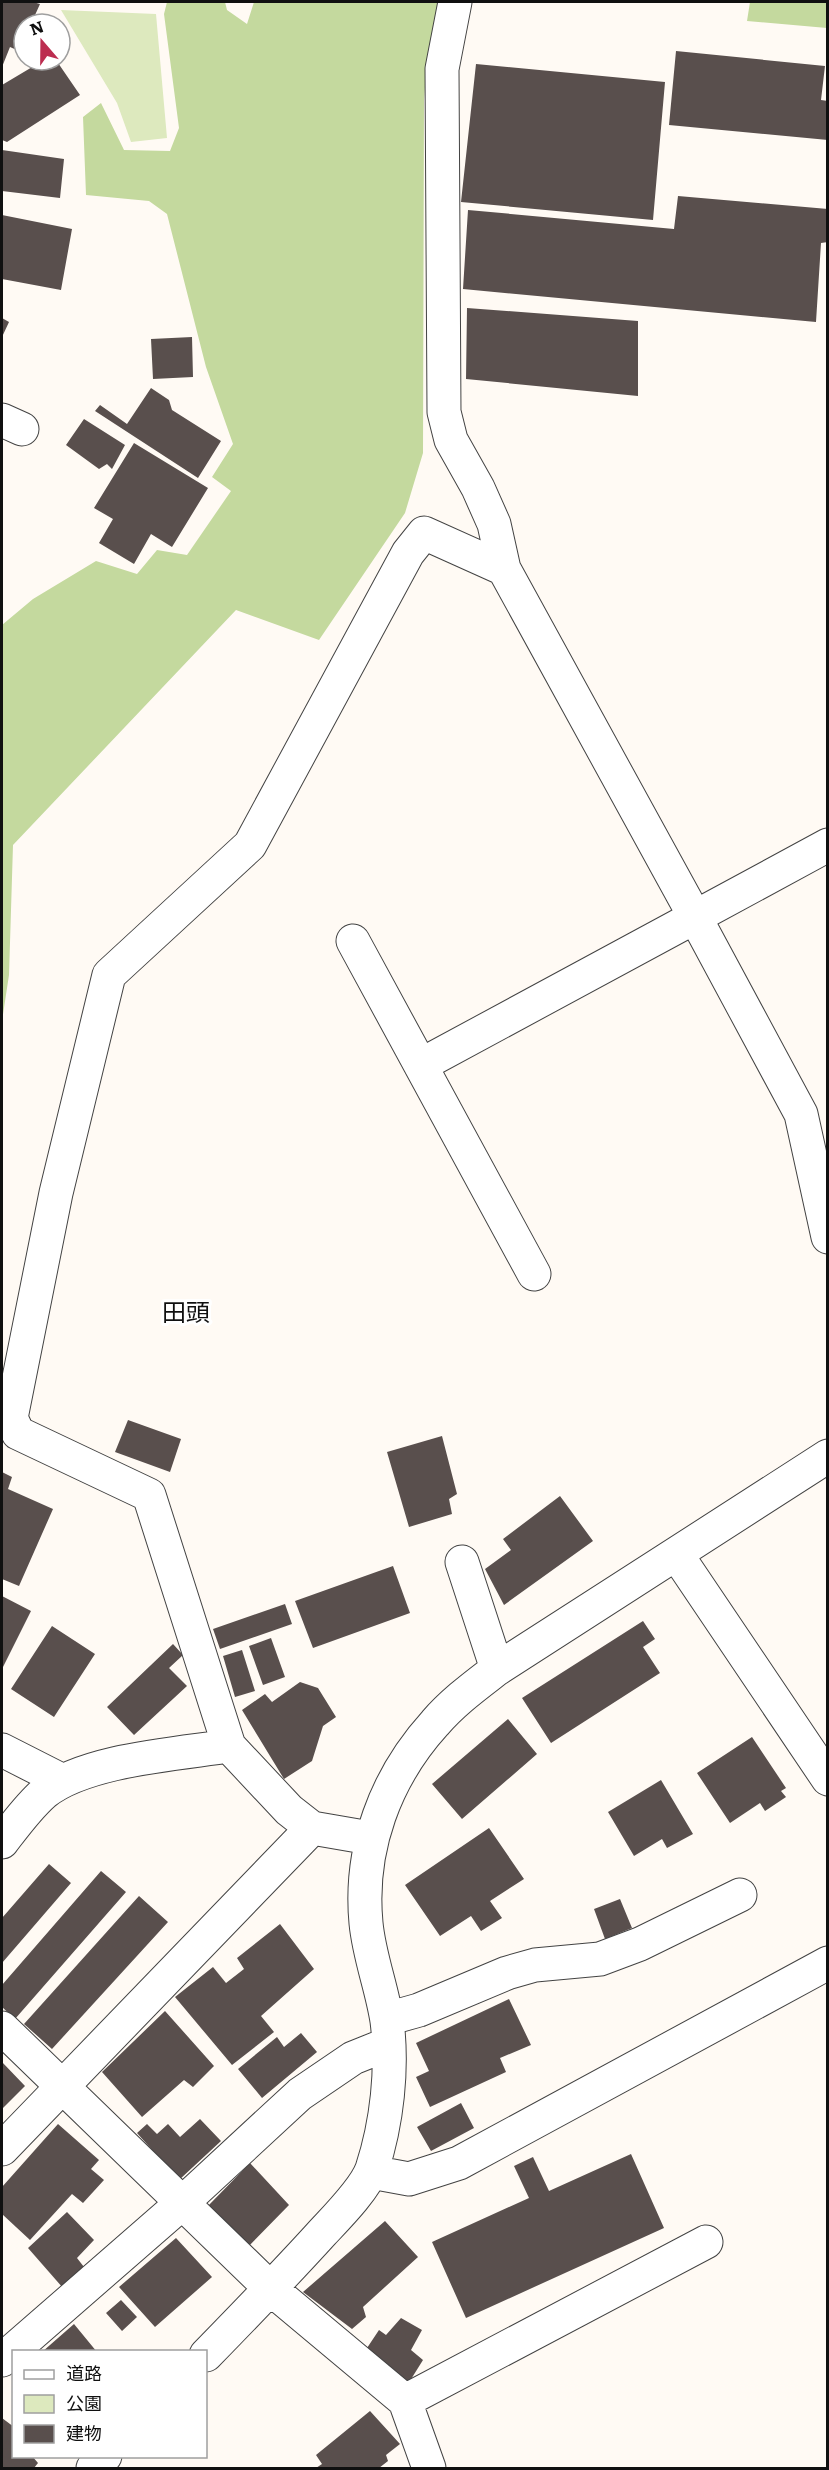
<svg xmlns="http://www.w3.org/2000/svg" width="829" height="2470" font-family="Literata,'Noto Sans JP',serif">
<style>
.green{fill:#dde9be}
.forest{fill:#c4d99e}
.building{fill:#594f4d}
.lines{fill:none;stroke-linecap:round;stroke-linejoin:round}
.minor-casing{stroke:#434343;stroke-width:35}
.minor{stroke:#fff;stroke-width:33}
.labels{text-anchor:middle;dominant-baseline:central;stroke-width:6;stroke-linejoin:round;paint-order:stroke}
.quarter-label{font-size:24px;fill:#101010;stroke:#fff}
</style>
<rect width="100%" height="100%" fill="#fffaf4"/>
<!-- green -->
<path class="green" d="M61,10L156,14L167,138L131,142L117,103Z"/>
<!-- forest -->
<path class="forest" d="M167,2H225L227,10L247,24L254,2H439L427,62L424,100L423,453L405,513L319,640L236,610L13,845L9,975L2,1021V625L33,599L96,561L137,574L157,550L187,555L231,491L212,477L233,444L206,367L167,214L149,201L86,195L83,117L101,103L124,150L170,151L179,128L164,14Z
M750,2H827V28L747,21Z"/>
<!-- building -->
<path class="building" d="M2,2H33L40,4L31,24H24V41L19,51L10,47L2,67Z
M676,51L825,66L821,100L828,101V140L669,125Z
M44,60H56L80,95L7,142L2,140V85Z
M476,64L665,82L653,220L461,202Z
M2,150L64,159L60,198L2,191Z
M678,196L828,209V242L821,243L816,322L463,289L468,210L674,229Z
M2,215L72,229L61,290L2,279Z
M467,308L638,321V396L466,379Z
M2,318L9,322L2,337Z
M192,337L193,377L153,379L151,339Z
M151,388L169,400L172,410L221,441L198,478L95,411L100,405L127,424Z
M84,419L125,445L112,469L107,464L99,469L66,445Z
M134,443L208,488L172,547L151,534L134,564L99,543L113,519L94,508Z
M128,1420L181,1439L170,1472L115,1452Z
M442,1436L457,1494L449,1499L452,1514L409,1527L387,1452Z
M2,1472L12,1477L8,1489L53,1509L19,1586L2,1579Z
M560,1496L593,1541L504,1605L485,1569L511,1550L503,1539Z
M393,1566L410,1613L313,1648L295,1601Z
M2,1596L31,1611L2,1669Z
M285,1604L292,1624L220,1649L213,1629Z
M643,1621L655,1639L643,1647L660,1673L551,1743L522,1698Z
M52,1626L95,1654L54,1717L11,1689Z
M271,1638L285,1677L263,1685L249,1646Z
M173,1644L183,1655L169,1668L187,1686L134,1735L107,1707Z
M242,1650L255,1691L235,1697L223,1656Z
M300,1682L318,1688L336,1717L323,1726L312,1761L284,1779L242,1710L265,1694L272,1702Z
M508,1719L537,1754L462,1819L432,1784Z
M752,1737L786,1788L781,1791L786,1797L765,1811L760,1803L730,1823L697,1773Z
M661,1780L693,1834L667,1848L662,1839L634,1856L608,1812Z
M489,1828L524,1879L490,1901L502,1918L481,1931L471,1916L440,1936L405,1885Z
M49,1864L71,1883L2,1963V1918Z
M101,1871L126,1892L15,2019L2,2007V1985Z
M139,1896L168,1922L52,2049L24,2024Z
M620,1899L632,1928L605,1939L594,1909Z
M280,1924L314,1969L261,2016L274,2032L232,2065L175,1997L213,1967L226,1983L244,1969L237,1958Z
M509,1999L531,2045L500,2058L506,2072L430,2107L416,2077L429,2071L416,2043Z
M165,2011L214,2066L193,2087L184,2080L142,2117L102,2072Z
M301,2033L317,2052L262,2098L238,2069L277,2037L284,2047Z
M2,2062L25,2086L2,2109Z
M461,2103L474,2128L431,2151L417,2127Z
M200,2119L221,2141L179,2180L137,2133L147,2124L157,2134L168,2124L180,2137Z
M58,2124L99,2160L91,2169L104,2180L83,2203L72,2194L30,2240L2,2214V2187Z
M631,2154L664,2228L466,2318L432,2242L529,2198L514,2166L533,2157L549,2191Z
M250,2163L289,2205L247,2248L206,2208Z
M67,2212L94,2240L77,2258L84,2267L63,2288L28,2248Z
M385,2221L418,2257L363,2307L366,2317L352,2329L303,2292Z
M176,2238L212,2277L155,2327L119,2287Z
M121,2300L137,2317L122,2331L106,2313Z
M401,2318L422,2330L411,2350L423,2360L408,2384L365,2351L379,2330L386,2335Z
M74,2324L97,2352H42Z
M370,2411L400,2444L386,2455L388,2461L379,2468H316L322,2464L316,2455Z
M2,2418L14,2427V2456H32L38,2463L34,2468H2Z"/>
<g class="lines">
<defs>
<path id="minor" d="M455,2L442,69L444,412L451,440L478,488L494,524L504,569
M2,420L22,429
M353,941L534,1274
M421,1065L695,917L801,1114L828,1237
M677,1555L828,1779
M462,1562L497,1669
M2,1750L63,1781
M370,1838L312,1828L289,1810L229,1746L149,1495L18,1433L11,1418L56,1193L109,975L250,845L408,553L424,533L504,569L695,917L828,845
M2,1842C15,1825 28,1807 44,1793C85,1760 176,1754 229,1746
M387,2019L419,2010L507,1973L535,1965L600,1959L640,1944L740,1895
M2,2028L271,2289L405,2401L706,2242
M2,2149L312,1828
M371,2172L409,2179L459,2163L828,1963
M206,2355C245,2315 284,2275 322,2233C336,2218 365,2189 372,2169C387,2123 393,2069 387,2021C382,1988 369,1956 366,1923C359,1849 385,1778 435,1723C453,1702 475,1686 497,1669L828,1456
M2,2360L181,2204L300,2094L353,2058L388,2044
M405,2401L429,2468
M93,2468L105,2456"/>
</defs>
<!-- minor casing -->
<use href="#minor" class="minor-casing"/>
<!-- minor -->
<use href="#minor" class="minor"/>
</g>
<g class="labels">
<!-- quarter labels -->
<g class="quarter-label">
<text x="186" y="1310">田頭</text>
</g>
</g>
<!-- border -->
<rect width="829" height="2470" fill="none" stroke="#101010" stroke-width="6"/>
<!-- legend -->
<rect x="12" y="2350" width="195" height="108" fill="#ffffff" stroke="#9f9f9f" stroke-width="1.5"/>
<rect x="24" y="2370" width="30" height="9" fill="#ffffff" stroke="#9f9f9f" stroke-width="1.5"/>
<text x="66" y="2380" font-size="18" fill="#101010">道路</text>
<rect x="24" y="2395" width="30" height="18" fill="#dde9be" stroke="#9f9f9f" stroke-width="1.5"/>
<text x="66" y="2410" font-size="18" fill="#101010">公園</text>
<rect x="24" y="2425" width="30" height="18" fill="#594f4d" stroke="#9f9f9f" stroke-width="1.5"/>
<text x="66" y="2440" font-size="18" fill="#101010">建物</text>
<!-- north arrow -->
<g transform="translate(42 42) rotate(340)"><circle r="28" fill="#ffffff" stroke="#9f9f9f" stroke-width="1.5"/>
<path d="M0-4.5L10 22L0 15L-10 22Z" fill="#bc2d50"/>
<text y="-9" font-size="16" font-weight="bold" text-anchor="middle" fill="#101010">N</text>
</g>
</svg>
